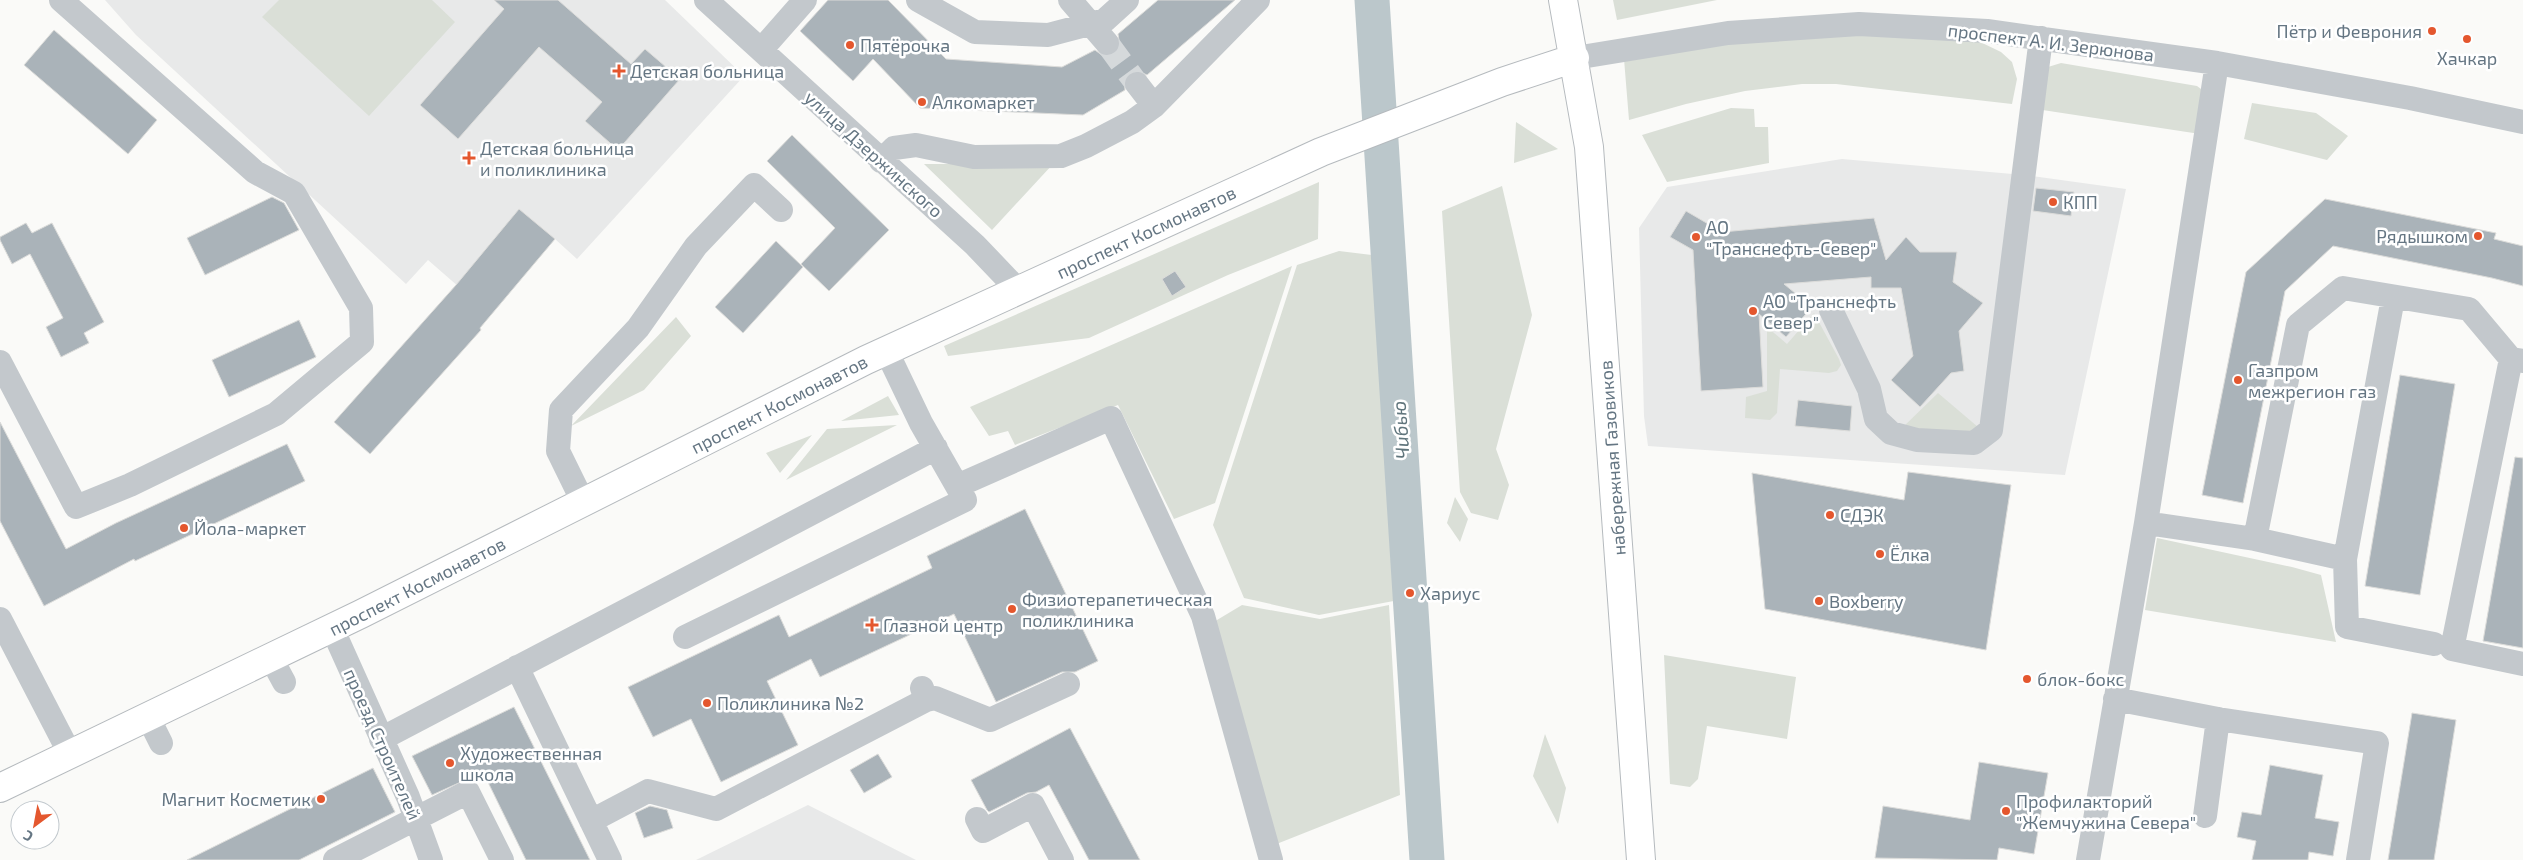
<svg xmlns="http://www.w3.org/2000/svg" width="2523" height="860" font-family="'Exo 2',sans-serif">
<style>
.built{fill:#e8e9e9}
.green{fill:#dadfd7}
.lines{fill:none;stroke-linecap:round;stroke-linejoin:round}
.river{stroke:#bbc7cb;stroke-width:35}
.building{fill:#aab3b9;stroke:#dcdcda}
.minor-tunnel{stroke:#d5d9db;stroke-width:24;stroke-dasharray:24 12;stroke-linecap:butt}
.major-casing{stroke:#b5babe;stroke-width:30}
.minor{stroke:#c3c8cc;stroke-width:24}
.major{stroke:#fff;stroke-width:28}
.poi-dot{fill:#e4572e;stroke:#fff;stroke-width:2}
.labels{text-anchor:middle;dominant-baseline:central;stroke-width:5;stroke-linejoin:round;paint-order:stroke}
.poi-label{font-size:18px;fill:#657683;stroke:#fff;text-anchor:start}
.street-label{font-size:18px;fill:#657683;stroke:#fff}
.water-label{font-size:19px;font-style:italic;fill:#60757c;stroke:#fff}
</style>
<rect width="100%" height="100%" fill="#fafaf8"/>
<!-- built -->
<path class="built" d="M105,0H665L744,76L577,259L555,239L491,315L428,260L406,284L136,35Z
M1842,159L2024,175L2126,189L2065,475L1648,446L1644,416L1639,228L1667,187Z
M808,805L916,860H696Z"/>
<!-- green -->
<path class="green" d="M279,0H432L455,22L369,116L262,17Z
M1613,0H1717L1617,20Z
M1850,35L1974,39L2001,52L2012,62L2017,79L2012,104L1836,84H1802L1745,91L1686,104L1629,120L1624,59L1720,42Z
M2061,63L2197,86L2205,92L2200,134L2036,109L2048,67Z
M2252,103L2316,113L2348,136L2327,160L2244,139Z
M1731,108L1754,109L1755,127H1768L1769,163L1667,182L1642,135Z
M1516,122L1558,149L1514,163Z
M924,164H1053L992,230Z
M1319,182L1318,239L1228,275L1089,338L948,356L944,346Z
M1502,186L1532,315L1496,449L1509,485L1498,520L1471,513L1460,492L1442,211Z
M1339,251L1380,256L1396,506L1399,600L1319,615L1244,598L1213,525L1297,265Z
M1292,266L1215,503L1174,519L1118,405L1015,445L1008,431L989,436L970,407Z
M1814,313L1839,359L1841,365L1837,371L1829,373L1780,369L1777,413L1770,420L1745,418L1746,397L1767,391V327L1787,344Z
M676,317L691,336L644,390L571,426Z
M1938,393L1978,427L1967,434L1901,429Z
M888,396L899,415L841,421Z
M897,425L786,480L827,429Z
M812,435L780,473L766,453Z
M1455,497L1468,519L1460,542L1447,523Z
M2157,538L2292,567L2321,575L2336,642L2145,610Z
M1242,605L1320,619L1389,605L1400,795L1274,845L1212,623Z
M1664,655L1796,677L1787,739L1707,726L1698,779L1690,787L1670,784Z
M1545,734L1566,788L1558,824L1533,776Z"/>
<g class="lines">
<!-- river -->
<path class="river" d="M1372,0L1427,860"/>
</g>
<!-- building -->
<path class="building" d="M494,0H558L631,64L645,49L680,79L618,150L585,121L602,102L539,47L458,139L420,105L504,9Z
M828,0H888L946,59L1062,67L1095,50L1103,56L1116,54L1120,47L1118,34L1158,0H1235L1147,75L1136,70L1129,73L1124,79L1125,90L1083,115L920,108L873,59L853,81L800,31Z
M54,30L157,120L128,154L24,65Z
M792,135L889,230L829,291L801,264L835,228L767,161Z
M2036,188L2074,192L2071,216L2033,211Z
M272,197L284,203L299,230L205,275L187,238Z
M2325,199L2496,233L2494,239L2523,246V286L2492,278L2333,246L2285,291L2243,503L2202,495L2246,272Z
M519,209L555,239L480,328L481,330L370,454L334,422L456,285Z
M1686,211L1722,232L1874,218L1886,260L1906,237L1920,252H1957L1953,282L1983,303L1959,331L1964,371L1951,373L1920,407L1891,380L1913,356L1901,288H1871V277L1784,284L1812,307L1786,337L1759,314L1763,387L1701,391L1693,250L1670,237Z
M26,223L32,233L52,223L104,322L84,333L89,343L61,357L46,327L63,318L30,254L12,264L0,240V237Z
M776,241L803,267L743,333L715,307Z
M1175,271L1186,287L1172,296L1162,279Z
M299,320L316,357L229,397L212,360Z
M2400,375L2455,384L2420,595L2365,586Z
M1798,400L1852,406L1850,431L1795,426Z
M0,422L66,549L116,523L287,444L305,481L135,561L134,559L44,606L0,521Z
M2515,457L2523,458V648L2483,641Z
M1908,472L2011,485L1986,650L1765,609L1752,473L1904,500Z
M1025,509L1098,661L1075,672H1062L996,702L954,614L820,677L811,659L767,681L798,745L721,782L691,719L653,737L628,687L779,615L789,637L932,568L927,556Z
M514,707L590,860H526L483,772L432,795L412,756Z
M2412,713L2456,720L2434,860H2388Z
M1070,728L1140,860H1089L1049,785L1036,792L1027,793L989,812L987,810L971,780Z
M878,754L892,777L864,793L850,770Z
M1979,762L2048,773L2034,854L1999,848L1997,860L1875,858L1883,806L1970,820Z
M2270,765L2323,775L2315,818L2339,822L2333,856L2309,852L2308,860H2252L2256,841L2237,837L2242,812L2261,815Z
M373,768L395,812L299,860H187Z
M650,806L667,810L673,828L644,838L635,813Z"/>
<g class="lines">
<!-- minor-tunnel -->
<path class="minor-tunnel" d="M1107,43L1137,84"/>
<defs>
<path id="major" d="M1563,0L1589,147L1641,860
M0,788L361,614L866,360L1321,152L1502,82L1575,58"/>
</defs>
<!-- major casing -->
<use href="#major" class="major-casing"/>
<!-- minor -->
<path class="minor" d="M706,0L975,245L1018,290
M918,0L975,32L1048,35L1105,20L1127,0
M1070,0L1107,43
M761,50L805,0
M1575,58L1728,33L1859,24L1987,31L2217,63L2410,98L2523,122
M1137,84L1154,106
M881,161L894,148L916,145L974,157L1061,156L1086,146L1132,122L1154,106L1258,0
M1831,310L1869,389L1876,419L1891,433L1917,440L1974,443L1991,430L2041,38
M2511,359L2452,649L2523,664
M0,362L76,507L130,485L276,414L362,342L361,308L294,193L255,172L61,0
M957,486L1111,418L1203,616L1271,860
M583,502L558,451L561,410L638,328L696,246L754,185L781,210
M2146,523L2255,539L2345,559L2347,627L2434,644
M2255,539L2298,325L2343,288L2469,309L2511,359L2523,361
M2345,559L2393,298
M0,619L70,754
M332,628L408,797L431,860
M685,637L965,500L921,423L886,350
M271,658L284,682
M517,667L610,860
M2115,699L2218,719L2377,743L2358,860
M926,700L935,698L990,720L1068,684
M148,717L161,743
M381,739L936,448
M2205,816L2218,719
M977,819L983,831L1033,805L1062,860
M591,821L648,791L716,809L926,700L922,688
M335,860L468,792L502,860
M2088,860L2146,523L2217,63"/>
<!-- major -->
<use href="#major" class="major"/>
</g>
<!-- markers -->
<g class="poi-dot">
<circle cx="2432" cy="31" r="5"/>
<circle cx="2467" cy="39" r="5"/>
<circle cx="850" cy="45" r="5"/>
<path d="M616.5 63.5h5v5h5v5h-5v5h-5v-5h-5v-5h5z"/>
<circle cx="922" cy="102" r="5"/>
<path d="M466.5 150.5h5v5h5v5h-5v5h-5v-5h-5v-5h5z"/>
<circle cx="2053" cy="202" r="5"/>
<circle cx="2478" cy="236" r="5"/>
<circle cx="1696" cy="237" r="5"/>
<circle cx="1753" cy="311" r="5"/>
<circle cx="2238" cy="380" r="5"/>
<circle cx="1830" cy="515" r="5"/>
<circle cx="184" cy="528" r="5"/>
<circle cx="1880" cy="554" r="5"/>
<circle cx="1410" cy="593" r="5"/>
<circle cx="1819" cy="601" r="5"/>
<circle cx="1012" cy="609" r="5"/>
<path d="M869.5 617.5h5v5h5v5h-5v5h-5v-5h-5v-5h5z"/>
<circle cx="2027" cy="679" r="5"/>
<circle cx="707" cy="703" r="5"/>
<circle cx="450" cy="763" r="5"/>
<circle cx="321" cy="799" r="5"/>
<circle cx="2006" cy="811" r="5"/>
</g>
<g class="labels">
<!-- poi labels -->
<g class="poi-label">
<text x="2422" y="31" text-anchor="end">Пётр и Феврония</text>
<text x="860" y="45">Пятёрочка</text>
<text x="2467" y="58" text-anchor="middle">Хачкар</text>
<text x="630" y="71">Детская больница</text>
<text x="932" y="102">Алкомаркет</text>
<text x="480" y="148">Детская больница<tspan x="480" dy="21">и поликлиника</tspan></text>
<text x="2063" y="202">КПП</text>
<text x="1706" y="227">АО<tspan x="1706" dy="21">"Транснефть-Север"</tspan></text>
<text x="2468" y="236" text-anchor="end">Рядышком</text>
<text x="1763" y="301">АО "Транснефть<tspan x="1763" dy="21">Север"</tspan></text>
<text x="2248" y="370">Газпром<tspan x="2248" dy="21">межрегион газ</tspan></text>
<text x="1840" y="515">СДЭК</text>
<text x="194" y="528">Йола-маркет</text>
<text x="1890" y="554">Ёлка</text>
<text x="1420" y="593">Хариус</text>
<text x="1022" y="599">Физиотерапетическая<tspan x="1022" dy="21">поликлиника</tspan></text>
<text x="1829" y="601">Boxberry</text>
<text x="883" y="625">Глазной центр</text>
<text x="2037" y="679">блок-бокс</text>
<text x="717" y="703">Поликлиника №2</text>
<text x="460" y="753">Художественная<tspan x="460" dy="21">школа</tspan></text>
<text x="311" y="799" text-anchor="end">Магнит Косметик</text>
<text x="2016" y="801">Профилакторий<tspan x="2016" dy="21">"Жемчужина Севера"</tspan></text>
</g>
<!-- street labels -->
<g class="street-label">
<text transform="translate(2051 42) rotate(7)">проспект А. И. Зерюнова</text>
<text transform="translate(874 154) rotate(42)">улица Дзержинского</text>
<text transform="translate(1146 232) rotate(-25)">проспект Космонавтов</text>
<text transform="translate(779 404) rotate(-27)">проспект Космонавтов</text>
<text transform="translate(1612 458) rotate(-94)">набережная Газовиков</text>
<text transform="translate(417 586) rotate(-27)">проспект Космонавтов</text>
<text transform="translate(383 744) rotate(66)">проезд Строителей</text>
</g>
<!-- water labels -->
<g class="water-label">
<text transform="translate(1400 430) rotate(-94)">Чибью</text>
</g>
</g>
<!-- north arrow -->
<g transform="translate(35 825) rotate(212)"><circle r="24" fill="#ffffff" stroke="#c1c8cd"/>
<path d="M0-4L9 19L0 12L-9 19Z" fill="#e4572e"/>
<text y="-8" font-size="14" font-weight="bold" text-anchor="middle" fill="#657683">С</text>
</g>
</svg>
